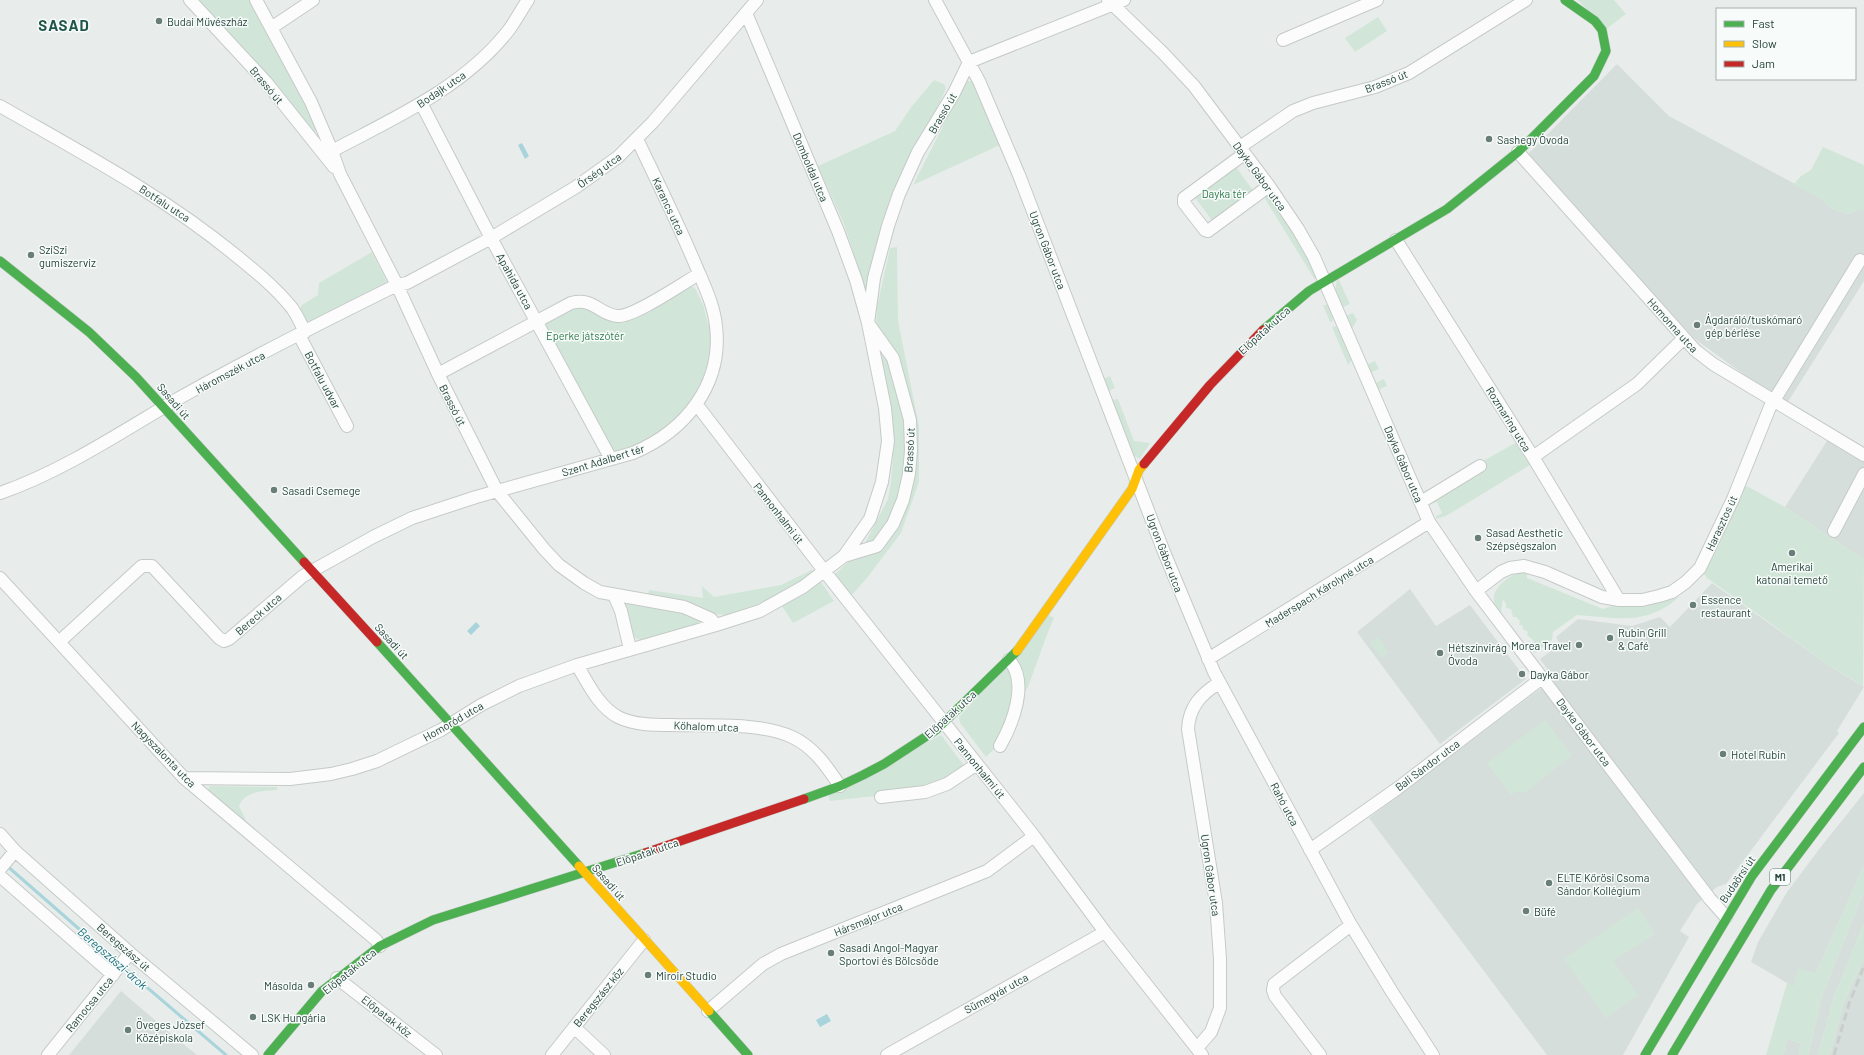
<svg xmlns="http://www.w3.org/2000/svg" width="1864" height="1055" font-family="Barlow,sans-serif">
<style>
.built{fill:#d6dedb}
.green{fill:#d1e6d8}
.water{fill:#a9d4db}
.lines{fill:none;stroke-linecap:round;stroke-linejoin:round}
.stream{stroke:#a9d4db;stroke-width:3}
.street-casing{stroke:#c5cac8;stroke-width:14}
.fast-casing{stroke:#c3cbc8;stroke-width:10}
.slow-casing{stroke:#c3cbc8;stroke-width:10}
.jam-casing{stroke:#c3cbc8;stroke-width:10}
.street{stroke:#fcfcfc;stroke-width:12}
.fast{stroke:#4caf50;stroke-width:9}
.slow{stroke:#ffc107;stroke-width:9}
.jam{stroke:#c62828;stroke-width:9}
.rail{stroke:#c9cdcc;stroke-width:3;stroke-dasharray:8 4;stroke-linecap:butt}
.poi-dot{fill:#697e78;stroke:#f7fbf9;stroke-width:1.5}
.labels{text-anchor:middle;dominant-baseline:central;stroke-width:3;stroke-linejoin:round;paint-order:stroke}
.shield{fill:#f7fbf9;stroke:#637a73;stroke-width:1}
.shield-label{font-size:10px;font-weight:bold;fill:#24423a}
.poi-label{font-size:11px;fill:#24423a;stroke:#f7fbf9;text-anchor:start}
.street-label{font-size:11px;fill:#24423a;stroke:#f7fbf9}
.park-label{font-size:11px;fill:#2d7a4b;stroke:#f7fbf9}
.water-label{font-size:12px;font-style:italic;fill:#1c6f80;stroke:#f7fbf9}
.district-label{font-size:15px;font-weight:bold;letter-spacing:1px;fill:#1f5548;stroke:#f7fbf9}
</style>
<rect width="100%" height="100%" fill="#e8edeb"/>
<!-- built -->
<path class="built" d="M1617,64L1669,116L1821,198L1831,208L1847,214L1859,209L1864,210V281L1786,405L1695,339L1529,157V153Z
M1832,433L1864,452V560L1785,507Z
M1712,583L1827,664L1864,687L1837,731L1839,733L1726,884L1717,887L1697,904L1680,931L1689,937L1623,1055H1547L1369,818L1536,692L1555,680L1540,659L1560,644L1556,637L1578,619L1632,626L1660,617L1670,627Z
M1410,589L1436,626L1470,605L1526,679L1440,744L1357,632Z
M1864,793V866L1816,973L1794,987L1751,962L1758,942L1787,892L1820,848Z
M1864,891V923L1834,997L1818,1055H1808L1823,993Z
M1864,959V1055H1830L1844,1002Z
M121,991L177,1039L197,1055H69Z
M1787,1039L1801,1043L1799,1055H1783Z"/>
<!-- green -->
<path class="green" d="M196,0H250L310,113L317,129L316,131L313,132Z
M1578,0H1614L1626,14L1605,30Z
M1378,17L1387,31L1355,52L1345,38Z
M934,80L944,84L946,88L940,103L901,179L868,290H866L844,224L818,166L895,131L912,106Z
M966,81H973L1000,145L913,185Z
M1823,147L1864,165V210L1859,209L1847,214L1831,208L1821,198L1793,185L1801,176L1811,170Z
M1234,164L1254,192L1214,223L1193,195Z
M1262,194L1268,195L1289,225L1316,272L1315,280Z
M897,247L898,321L919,426V482L901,533L867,578L850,597L833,576L857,554L865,543L888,499L891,482L894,442L876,331L877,307L890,248Z
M372,252L387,282L384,287L311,321H307L300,309L302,305L318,295L319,283Z
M1338,278L1350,304L1341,308C1336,297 1333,290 1338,278Z
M690,286L695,288L704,307L708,324H712C714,340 713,361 706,376C695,401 673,429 648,441C639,446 628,448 619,452L610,449L546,327V323L579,305L610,318Z
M1323,305H1328L1333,318L1332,322H1330Z
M1353,313L1357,320L1351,330L1345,316Z
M1335,326L1338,328L1352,360L1348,365L1332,327Z
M1375,361L1379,369L1370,373L1366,365Z
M1110,376L1115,388L1108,391L1103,379Z
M1384,379L1387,386L1378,390L1375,383Z
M1118,399L1134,441L1150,443L1140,459L1133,455L1112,400Z
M1517,442L1530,465L1446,516L1436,519V516L1442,513L1437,502L1429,504L1476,465Z
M1745,485L1785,507L1864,560L1863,686L1827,664L1707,578L1704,574L1718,548Z
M812,570L815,574L781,596L726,615L715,614L648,596L649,590L703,598L702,586L714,597L781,585Z
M1524,571L1527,573V578L1603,609L1612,606L1642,607L1679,597C1647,626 1616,618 1577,615L1553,632L1552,640L1535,653L1532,648L1534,641L1527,635L1528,632L1523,629L1522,625H1519L1520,621L1516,617H1513L1511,609L1506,608V604L1503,599L1501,613C1499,610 1494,606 1494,602C1491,587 1511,574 1524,571Z
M821,582L834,601L793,623L782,606Z
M626,601L697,616L703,622L641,640L637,639L633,636L624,604Z
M1049,615L1054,618L1048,632L1028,687L1012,708L999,744L986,757L960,723L959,717Z
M1378,637L1389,652L1382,658L1370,643Z
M1545,720L1572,755L1526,792H1515L1511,795L1487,763Z
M941,735L966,768C924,795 878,795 830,801L828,795Z
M210,786L277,787V790C263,791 245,791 239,806L246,820L244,822L210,795L208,789Z
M1864,866V891L1823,993L1808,1055H1799L1801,1043L1787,1039L1783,1055H1766L1787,983L1794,986L1798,968L1816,973Z
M1638,908L1655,934L1613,961L1638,995L1606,1018L1564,959Z
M1864,923V959L1844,1002L1830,1055H1818L1834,997Z"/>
<!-- water -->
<path class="water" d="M522,143L529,156L525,159L518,145Z
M476,622L480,626L471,635L467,631Z
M827,1014L831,1021L820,1027L816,1020Z"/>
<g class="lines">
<!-- stream -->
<path class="stream" d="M6,865L118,963
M122,966L226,1055"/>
<defs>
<path id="street" d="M190,0L266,82L334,167
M256,0L311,102L332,151L340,174L397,285L438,374L497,491L544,549L559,565L584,583L600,592L684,607L711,619L716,625L760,611L803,587L844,556L870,519L882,482L888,441L885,408L868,323L874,278L888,226L899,194L918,152L954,93L969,62L1124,0
M935,0L979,81L1019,175L1164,552L1214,672L1351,925L1392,992L1433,1055
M1108,0L1163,53L1194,86L1269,186L1298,229L1314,257L1429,522L1476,591L1710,899L1726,917
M746,13L838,231L856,280L868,323L893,358L910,420L911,450L909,474L903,500L893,524L877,546L844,556
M271,28L313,0
M1283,40L1377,0
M421,103L491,238L611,459
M0,106C80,152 162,195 234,254C254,270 275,287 292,308C297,315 301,324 305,332
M1240,147L1293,111L1313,103L1375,87L1409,73L1526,0
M332,151C394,118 463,88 508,31C515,22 521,10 528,0
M1518,152L1695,350L1713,364L1864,455
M1244,154L1184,198V203L1205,230L1208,231L1269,186
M1396,240L1533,457L1619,600
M299,335L347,426
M438,374L571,303C594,297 598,314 617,316C633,318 683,283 699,274
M697,405L825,572L1034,836L1105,932L1202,1055
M1533,457L1637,384L1684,338
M0,493C59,473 120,433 174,401C246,360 322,322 397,285L407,283L491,238L576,187L618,157L653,122L757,0
M1421,502L1480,466
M1834,531L1864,474
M0,578L184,778L376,940L380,946
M1476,591L1501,572L1510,568L1524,566L1545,572L1602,597L1619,600H1642L1659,596L1672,592L1686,582L1700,568L1733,499L1770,407L1860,260
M614,595L621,611L630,649
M59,642L142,566H152L219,638L224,641L229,639L303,576L373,537L412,518L476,497L633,453C685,431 723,385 716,326C714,305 704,285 696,266C678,223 657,181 637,139
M1208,659L1429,522
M577,665C588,683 598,706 618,717C634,725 654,725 671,725C707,726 760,722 792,737C814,747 827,767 840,786
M1000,746C1013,723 1029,682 1009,660
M184,778L290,779L331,774L352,769L377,761L441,730L481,705L519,686L577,665L716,625
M881,797L925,792L947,784L977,764
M0,834L15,851L130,953L252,1055
M1310,850L1398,788L1542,678
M0,869L15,851
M0,876L113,975
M337,978L436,1055
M708,1011L763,964L781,954L987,871L1034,836
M574,1027L604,1055
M1197,1048L1211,1032L1220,1008V959L1216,903L1188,729C1189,707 1201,694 1219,683
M48,1055L130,953
M552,1055L644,940
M887,1055L1105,932
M1320,1055L1275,996L1273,990L1274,984L1351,925"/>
<path id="fast" d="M0,261L89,332L136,377L304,562
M1263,330L1309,291L1447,209L1518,152L1594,76L1606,51L1602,30L1595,21L1565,0
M377,642L579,866
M804,799L840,786L863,775L884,764L936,730L1017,651
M709,1011L748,1055
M268,1055L322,991L380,946L433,920L645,853
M1645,1055L1752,876L1864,727
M1672,1055L1771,890L1864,767"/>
<path id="slow" d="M1017,651L1132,489L1139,470L1144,464
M579,866L709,1011"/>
<path id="jam" d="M1144,464L1210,385L1263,330
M304,562L377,642
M645,853L804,799"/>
</defs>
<!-- street casing -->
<use href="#street" class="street-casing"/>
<!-- fast casing -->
<use href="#fast" class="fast-casing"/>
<!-- slow casing -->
<use href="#slow" class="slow-casing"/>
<!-- jam casing -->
<use href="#jam" class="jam-casing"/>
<!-- street -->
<use href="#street" class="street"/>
<!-- fast -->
<use href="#fast" class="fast"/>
<!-- slow -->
<use href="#slow" class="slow"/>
<!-- jam -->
<use href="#jam" class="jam"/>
<!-- rail -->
<path class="rail" d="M1834,1055L1849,1004L1864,966"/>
</g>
<!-- markers -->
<g class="poi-dot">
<circle cx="159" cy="21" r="4"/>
<circle cx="1489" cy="139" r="4"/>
<circle cx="31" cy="255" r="4"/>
<circle cx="1697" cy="325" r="4"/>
<circle cx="274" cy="490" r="4"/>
<circle cx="1478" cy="538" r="4"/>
<circle cx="1792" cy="553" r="4"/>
<circle cx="1693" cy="605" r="4"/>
<circle cx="1610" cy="638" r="4"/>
<circle cx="1579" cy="645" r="4"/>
<circle cx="1440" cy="653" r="4"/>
<circle cx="1522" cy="674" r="4"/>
<circle cx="1723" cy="754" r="4"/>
<circle cx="1549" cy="883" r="4"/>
<circle cx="1526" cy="911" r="4"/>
<circle cx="831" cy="953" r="4"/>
<circle cx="648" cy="975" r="4"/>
<circle cx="311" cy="985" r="4"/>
<circle cx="253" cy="1017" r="4"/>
<circle cx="128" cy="1030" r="4"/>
</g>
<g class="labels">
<!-- shield labels -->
<rect class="shield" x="1770" y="869" width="20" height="16" rx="3"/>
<g class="shield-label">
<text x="1780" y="877">M1</text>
</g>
<!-- poi labels -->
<g class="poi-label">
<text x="167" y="21">Budai Művészház</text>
<text x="1497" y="139">Sashegy Óvoda</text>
<text x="39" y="249">SziSzi<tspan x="39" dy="13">gumiszerviz</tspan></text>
<text x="1705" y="319">Ágdaráló/tuskómaró<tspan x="1705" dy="13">gép bérlése</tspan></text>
<text x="282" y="490">Sasadi Csemege</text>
<text x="1486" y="532">Sasad Aesthetic<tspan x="1486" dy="13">Szépségszalon</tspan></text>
<text x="1792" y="566" text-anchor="middle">Amerikai<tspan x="1792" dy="13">katonai temető</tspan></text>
<text x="1701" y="599">Essence<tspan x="1701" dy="13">restaurant</tspan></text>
<text x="1618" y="632">Rubin Grill<tspan x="1618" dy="13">&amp; Café</tspan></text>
<text x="1571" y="645" text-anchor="end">Morea Travel</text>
<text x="1448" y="647">Hétszínvirág<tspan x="1448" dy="13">Óvoda</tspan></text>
<text x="1530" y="674">Dayka Gábor</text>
<text x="1731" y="754">Hotel Rubin</text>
<text x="1557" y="877">ELTE Kőrösi Csoma<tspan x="1557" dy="13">Sándor Kollégium</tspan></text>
<text x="1534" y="911">Büfé</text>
<text x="839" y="947">Sasadi Angol-Magyar<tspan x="839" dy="13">Sportovi és Bölcsőde</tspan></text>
<text x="656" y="975">Miroir Studio</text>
<text x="303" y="985" text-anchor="end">Másolda</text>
<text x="261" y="1017">LSK Hungária</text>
<text x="136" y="1024">Öveges József<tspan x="136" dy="13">Középiskola</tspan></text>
</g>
<!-- street labels -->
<g class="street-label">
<text transform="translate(1386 81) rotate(-21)">Brassó út</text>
<text transform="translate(267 85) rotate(50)">Brassó út</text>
<text transform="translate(441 89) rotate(-34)">Bodajk utca</text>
<text transform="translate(942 113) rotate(-60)">Brassó út</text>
<text transform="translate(811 167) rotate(67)">Domboldal utca</text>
<text transform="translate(599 170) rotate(-36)">Őrség utca</text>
<text transform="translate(1260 176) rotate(54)">Dayka Gábor utca</text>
<text transform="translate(165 203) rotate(33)">Botfalu utca</text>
<text transform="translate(669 206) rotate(65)">Karancs utca</text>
<text transform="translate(1048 250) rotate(69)">Ugron Gábor utca</text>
<text transform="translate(515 281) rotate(61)">Apahida utca</text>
<text transform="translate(1673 325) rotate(48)">Homonna utca</text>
<text transform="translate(1264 330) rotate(-42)">Előpatak utca</text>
<text transform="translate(230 372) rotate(-28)">Háromszék utca</text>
<text transform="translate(323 380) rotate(62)">Botfalu udvar</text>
<text transform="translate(174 401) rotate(49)">Sasadi út</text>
<text transform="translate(453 405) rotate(63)">Brassó út</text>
<text transform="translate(1509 419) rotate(58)">Rozmaring utca</text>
<text transform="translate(909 450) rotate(-87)">Brassó út</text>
<text transform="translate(603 460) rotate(-17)">Szent Adalbert tér</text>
<text transform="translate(1404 464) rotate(67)">Dayka Gábor utca</text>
<text transform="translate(779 513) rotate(52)">Pannonhalmi út</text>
<text transform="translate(1721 523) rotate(-65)">Harasztos út</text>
<text transform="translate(1165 553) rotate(69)">Ugron Gábor utca</text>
<text transform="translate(1319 591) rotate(-32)">Maderspach Károlyné utca</text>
<text transform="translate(258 614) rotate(-41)">Bereck utca</text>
<text transform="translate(392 641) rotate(48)">Sasadi út</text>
<text transform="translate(950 714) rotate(-42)">Előpatak utca</text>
<text transform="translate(453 721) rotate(-30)">Homoród utca</text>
<text transform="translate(706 726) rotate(2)">Kőhalom utca</text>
<text transform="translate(1584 732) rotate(53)">Dayka Gábor utca</text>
<text transform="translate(164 754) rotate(46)">Nagyszalonta utca</text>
<text transform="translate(1427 765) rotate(-37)">Bali Sándor utca</text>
<text transform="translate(980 768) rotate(51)">Pannonhalmi út</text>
<text transform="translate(1285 804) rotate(62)">Rahó utca</text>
<text transform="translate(647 852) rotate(-19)">Előpatak utca</text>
<text transform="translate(1211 875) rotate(82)">Ugron Gábor utca</text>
<text transform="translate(1737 879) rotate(-56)">Budaörsi út</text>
<text transform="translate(609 882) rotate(49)">Sasadi út</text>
<text transform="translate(868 919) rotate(-22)">Hársmajor utca</text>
<text transform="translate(124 947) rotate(41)">Beregszász út</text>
<text transform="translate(349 971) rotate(-39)">Előpatak utca</text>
<text transform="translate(996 993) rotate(-29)">Sümegvár utca</text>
<text transform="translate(598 997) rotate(-51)">Beregszász köz</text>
<text transform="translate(89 1004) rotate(-51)">Ramocsa utca</text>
<text transform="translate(387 1016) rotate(38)">Előpatak köz</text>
</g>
<!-- park labels -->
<g class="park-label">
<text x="1224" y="193">Dayka tér</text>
<text x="585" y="335">Eperke játszótér</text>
</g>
<!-- water labels -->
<g class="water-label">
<text transform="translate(113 958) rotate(41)">Beregszászi-árok</text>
</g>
<!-- district labels -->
<g class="district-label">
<text x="64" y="25">SASAD</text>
</g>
</g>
<!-- legend -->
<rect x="1716" y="8" width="140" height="72" fill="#f7fbf9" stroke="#a3b1ad"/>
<rect x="1724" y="21" width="20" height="6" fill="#4caf50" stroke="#a3b1ad"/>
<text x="1752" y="28" font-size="12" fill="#24423a">Fast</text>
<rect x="1724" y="41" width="20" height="6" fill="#ffc107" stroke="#a3b1ad"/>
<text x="1752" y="48" font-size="12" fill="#24423a">Slow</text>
<rect x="1724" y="61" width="20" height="6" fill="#c62828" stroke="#a3b1ad"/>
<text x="1752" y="68" font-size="12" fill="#24423a">Jam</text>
</svg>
